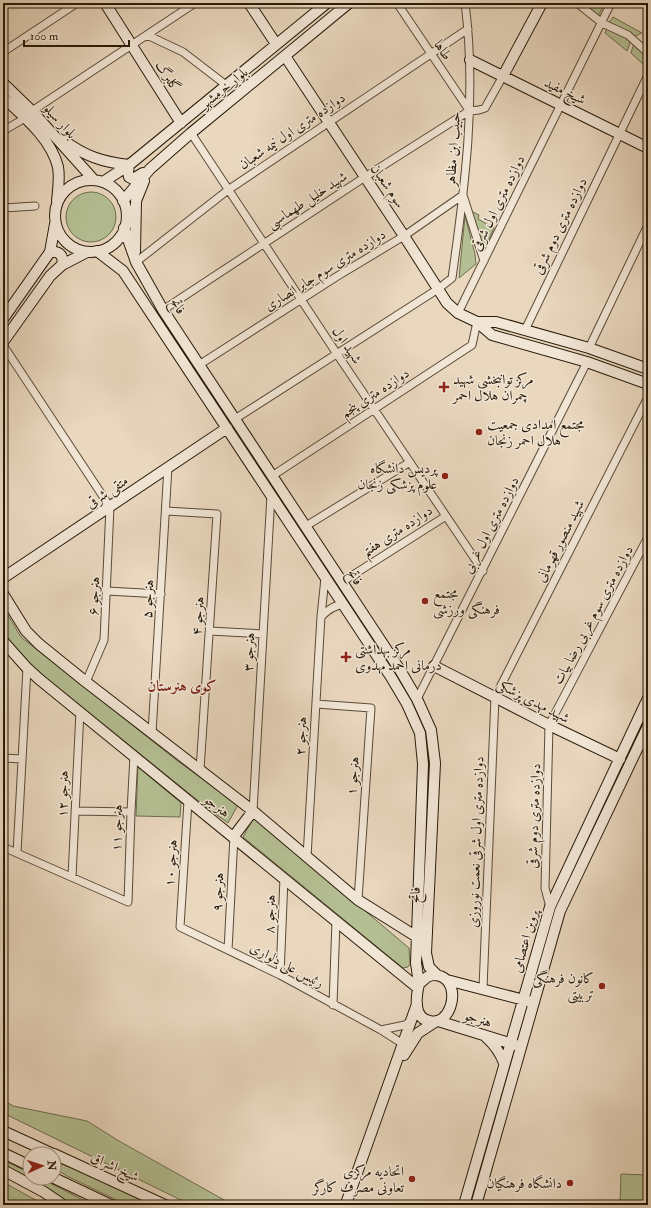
<svg xmlns="http://www.w3.org/2000/svg" width="651" height="1208" font-family="'IM FELL Double Pica',Amiri,serif">
<style>
.green{fill:#b4bf93;stroke:#6e6d4e}
.lines{fill:none;stroke-linecap:round;stroke-linejoin:round}
.street-casing{stroke:#594a36;stroke-width:9}
.secondary-casing{stroke:#291b08;stroke-width:12}
.street{stroke:#f1e5d5;stroke-width:7}
.secondary{stroke:#f1e5d5;stroke-width:10}
.poi-dot{fill:#8f2418;stroke:#f1e5d5;stroke-width:1.5}
.labels{text-anchor:middle;dominant-baseline:central;stroke-width:3;stroke-linejoin:round;paint-order:stroke}
.street-label{font-size:14px;fill:#291b08;stroke:#f1e5d5}
.poi-label{font-size:14px;fill:#291b08;stroke:#f1e5d5;text-anchor:start}
.neighbourhood-label{font-size:15px;font-weight:bold;fill:#7a1f14;stroke:#f1e5d5}
</style>
<rect width="100%" height="100%" fill="#e9d7be"/>
<filter id="stains"><feTurbulence type="fractalNoise" baseFrequency=".005" numOctaves="4"/><feColorMatrix values="0 0 0 0 .2 0 0 0 0 .09 0 0 0 0 .02 0 0 0 .5 -.17"/></filter>
<radialGradient id="worn" r=".72"><stop offset=".6" stop-color="#630" stop-opacity="0"/><stop offset="1" stop-color="#630" stop-opacity=".3"/></radialGradient>
<!-- green -->
<path class="green" d="M582,3H599L604,5L598,16Z
M613,17L642,33L633,37L608,24Z
M607,28L631,41L627,51L605,33Z
M634,43L648,57V61L645,66L631,53Z
M66 217a25 25 0 1 1 50 0a25 25 0 1 1-50 0Z
M471,211L479,215L478,219L494,228L484,250Z
M465,216L475,254L476,264L459,278Z
M3,607L21,637L175,759L238,805L228,823L206,807L34,668L15,648L3,631Z
M138,767L181,803L180,817L136,816Z
M254,817L409,948L410,964L408,967L403,968L243,837Z
M510,1060L514,1062L472,1205H468Z
M3,1100L13,1106L87,1121L119,1141L233,1205H191L3,1113Z
M3,1160L30,1173V1178H40L93,1205H72L58,1195L3,1166Z
M54,1161L87,1174L152,1205H127L67,1176L54,1168Z
M621,1174L648,1175V1205H620Z
M3,1182L41,1203L44,1205H3Z"/>
<g class="lines">
<defs>
<path id="street" d="M397,3L469,110
M577,3L602,23L628,35L648,53
M147,35L183,52L226,85
M3,52L77,3
M32,111L195,3
M3,131L25,118
M191,133L337,354L483,571
M3,208L35,206
M136,262L228,190L468,29
M163,310L365,177L469,111L479,110L485,108L503,76
M458,313L611,3
M525,330L648,75
M3,345L110,507L104,640L86,682
M589,348L648,225
M199,365L336,277L404,236L463,195L484,261
M235,419L438,289L452,278C465,187 477,95 465,3
M272,476L472,345L477,322
M166,511L217,514L200,770
M306,526L410,462
M342,582L446,516
M107,591L161,594
M322,616C328,609 334,606 343,604
M210,631L263,634
M417,699L587,362
M316,704L371,708L358,900
M152,733L168,467
M3,758L22,759
M188,801L180,927L280,975L381,1030L403,1044
M75,811L131,812
M253,811L271,495
M3,847L128,902L131,812L134,755
M17,853L27,668
M307,857L321,616L325,578
M72,877L80,711
M550,907L545,888L549,725L648,537
M228,950L234,836
M280,975L284,878
M483,988L495,697L648,397
M333,1005L336,921
M381,1030L405,1025L411,1021"/>
<path id="secondary" d="M105,3L181,123
M249,3L276,44
M285,56L404,236L447,303L458,313L477,322L492,335L587,362L648,384
M470,60L648,148
M503,76L542,3
M3,83L32,111L94,180
M3,97C23,116 51,138 58,167C60,178 58,190 57,201
M63,140C85,156 102,162 129,165L128,172L129,177L133,179L143,173
M55 216a36 36 0 1 1 72 0a36 36 0 1 1-72 0Z
M103,182L129,165L327,3
M123,201L150,169L191,133L349,3
M124,228L136,262L163,310L400,670L417,699L431,730L435,763L426,953L429,967L437,975
M97,251L123,271L391,677L407,704L420,733L423,764L416,963L419,984
M50,252C60,251 64,256 62,265
M135,252L136,201L144,181
M3,319L50,252L55,224
M477,322H496L589,348L648,369
M3,342L50,276L62,265L87,252
M3,578L227,428
M3,594L26,631L39,644L86,682L253,811L358,900L417,937L423,938
M3,641L27,668L39,679L418,988
M434,666L549,725L620,759
M234,836L253,811
M432,975C457,974 457,1007 442,1019C439,1021 434,1022 430,1021C413,1019 416,997 419,984L427,977Z
M447,980L528,1001
M438,1021L516,1045
M486,1037C495,1045 500,1052 504,1063
M404,1055L418,1033L435,1022
M3,1131L53,1154
M3,1153L30,1166
M54,1154L165,1205
M3,1170L44,1192L63,1205
M54,1178L111,1205
M347,1201L417,1004
M464,1205L550,907L648,698
M476,1205L560,911L648,726"/>
</defs>
<!-- street casing -->
<use href="#street" class="street-casing"/>
<!-- secondary casing -->
<use href="#secondary" class="secondary-casing"/>
<!-- street -->
<use href="#street" class="street"/>
<!-- secondary -->
<use href="#secondary" class="secondary"/>
</g>
<!-- markers -->
<g class="poi-dot">
<path d="M442 381h4v4h4v4h-4v4h-4v-4h-4v-4h4z"/>
<circle cx="479" cy="432" r="4"/>
<circle cx="445" cy="476" r="4"/>
<circle cx="425" cy="601" r="4"/>
<path d="M344 651h4v4h4v4h-4v4h-4v-4h-4v-4h4z"/>
<circle cx="602" cy="986" r="4"/>
<circle cx="412" cy="1179" r="4"/>
<circle cx="570" cy="1183" r="4"/>
</g>
<g class="labels">
<!-- street labels -->
<g class="street-label">
<text transform="translate(443 50) rotate(56)">طاها</text>
<text transform="translate(168 76) rotate(58)">گلبرگ</text>
<text transform="translate(224 88) rotate(-39)">بلوار خرمشهر</text>
<text transform="translate(565 91) rotate(26)">شیخ مفید</text>
<text transform="translate(60 121) rotate(48)">بلوار سیلو</text>
<text transform="translate(292 131) rotate(-34)">دوازده متری اول نیمه شعبان</text>
<text transform="translate(453 149) rotate(-86)">حبیب ابن مظاهر</text>
<text transform="translate(388 186) rotate(56)">سوم شعبان</text>
<text transform="translate(307 200) rotate(-33)">شهید خلیل طهماسبی</text>
<text transform="translate(498 203) rotate(-64)">دوازده متری اول شرقی</text>
<text transform="translate(560 226) rotate(-64)">دوازده متری دوم شرقی</text>
<text transform="translate(325 270) rotate(-32)">دوازده متری سوم جابر انصاری</text>
<text transform="translate(178 306) rotate(58)">فاتح</text>
<text transform="translate(347 345) rotate(56)">شهید اول</text>
<text transform="translate(375 393) rotate(-33)">دوازده متری پنجم</text>
<text transform="translate(107 492) rotate(-34)">متقی شرقی</text>
<text transform="translate(491 525) rotate(-63)">دوازده متری اول غربی</text>
<text transform="translate(397 531) rotate(-33)">دوازده متری هفتم</text>
<text transform="translate(560 541) rotate(-63)">شهید منصور قهرمانی</text>
<text transform="translate(355 577) rotate(57)">فاتح</text>
<text transform="translate(94 596) rotate(-87)">هنرجو ۶</text>
<text transform="translate(148 599) rotate(-87)">هنرجو ۵</text>
<text transform="translate(593 615) rotate(-62)">دوازده متری سوم غربی رضا بیات</text>
<text transform="translate(198 616) rotate(-86)">هنرجو ۴</text>
<text transform="translate(249 652) rotate(-87)">هنرجو ۳</text>
<text transform="translate(533 701) rotate(27)">شهید مهدی پزشکی</text>
<text transform="translate(301 736) rotate(-87)">هنرجو ۲</text>
<text transform="translate(353 776) rotate(-86)">هنرجو ۱</text>
<text transform="translate(63 794) rotate(-88)">هنرجو ۱۲</text>
<text transform="translate(217 806) rotate(37)">هنرجو</text>
<text transform="translate(534 816) rotate(-88)">دوازده متری دوم شرقی</text>
<text transform="translate(117 828) rotate(-88)">هنرجو ۱۱</text>
<text transform="translate(476 842) rotate(-88)">دوازده متری اول شرقی نعمت نوروزی</text>
<text transform="translate(171 863) rotate(-86)">هنرجو ۱۰</text>
<text transform="translate(218 892) rotate(-87)">هنرجو ۹</text>
<text transform="translate(415 895) rotate(-87)">فاتح</text>
<text transform="translate(270 914) rotate(-88)">هنرجو ۸</text>
<text transform="translate(525 941) rotate(-74)">پروین اعتصامی</text>
<text transform="translate(287 965) rotate(28)">رئیس علی دلواری</text>
<text transform="translate(478 1019) rotate(17)">هنرجو</text>
<text transform="translate(115 1167) rotate(25)">شیخ اشراق</text>
</g>
<!-- poi labels -->
<g class="poi-label">
<text x="453" y="379">مرکز توانبخشی شهید<tspan x="453" dy="16">چمران هلال احمر</tspan></text>
<text x="487" y="424">مجتمع امدادی جمعیت<tspan x="487" dy="16">هلال احمر زنجان</tspan></text>
<text x="437" y="468" text-anchor="end">پردیس دانشگاه<tspan x="437" dy="16">علوم پزشکى زنجان</tspan></text>
<text x="433" y="593">مجتمع<tspan x="433" dy="16">فرهنگی ورزشی</tspan></text>
<text x="355" y="649">مرکز بهداشتی<tspan x="355" dy="16">درمانی احمد مهدوی</tspan></text>
<text x="594" y="978" text-anchor="end">کانون فرهنگی<tspan x="594" dy="16">تربیتی</tspan></text>
<text x="404" y="1171" text-anchor="end">اتحادیه مرکزی<tspan x="404" dy="16">تعاونی مصرف کارگر</tspan></text>
<text x="562" y="1183" text-anchor="end">دانشگاه فرهنگیان</text>
</g>
<!-- neighbourhood labels -->
<g class="neighbourhood-label">
<text x="182" y="686">کوی هنرستان</text>
</g>
</g>
<!-- margin -->
<rect width="651" height="1208" fill="none" stroke="#e9d7be" stroke-width="16"/>
<rect x="4" y="4" width="643" height="1200" fill="none" stroke="#291b08" stroke-width="2"/>
<rect x="8" y="8" width="635" height="1192" fill="none" stroke="#291b08"/>
<!-- north arrow -->
<g transform="translate(42 1166) rotate(87)"><circle r="19" fill="#f1e5d5" stroke="#a19483"/>
<path d="M0-3L7 15L0 10L-7 15Z" fill="#8f2418"/>
<text y="-6" font-size="11" font-weight="bold" text-anchor="middle" fill="#291b08">N</text>
</g>
<!-- scale -->
<path d="M24 40v6h105v-6" fill="none" stroke="#291b08" stroke-width="2"/>
<text x="30" y="40" font-size="12" fill="#291b08" stroke="#f1e5d5" stroke-width="3" paint-order="stroke">100 m</text>
<rect width="100%" height="100%" filter="url(#stains)"/>
<rect width="100%" height="100%" fill="url(#worn)"/>
</svg>
